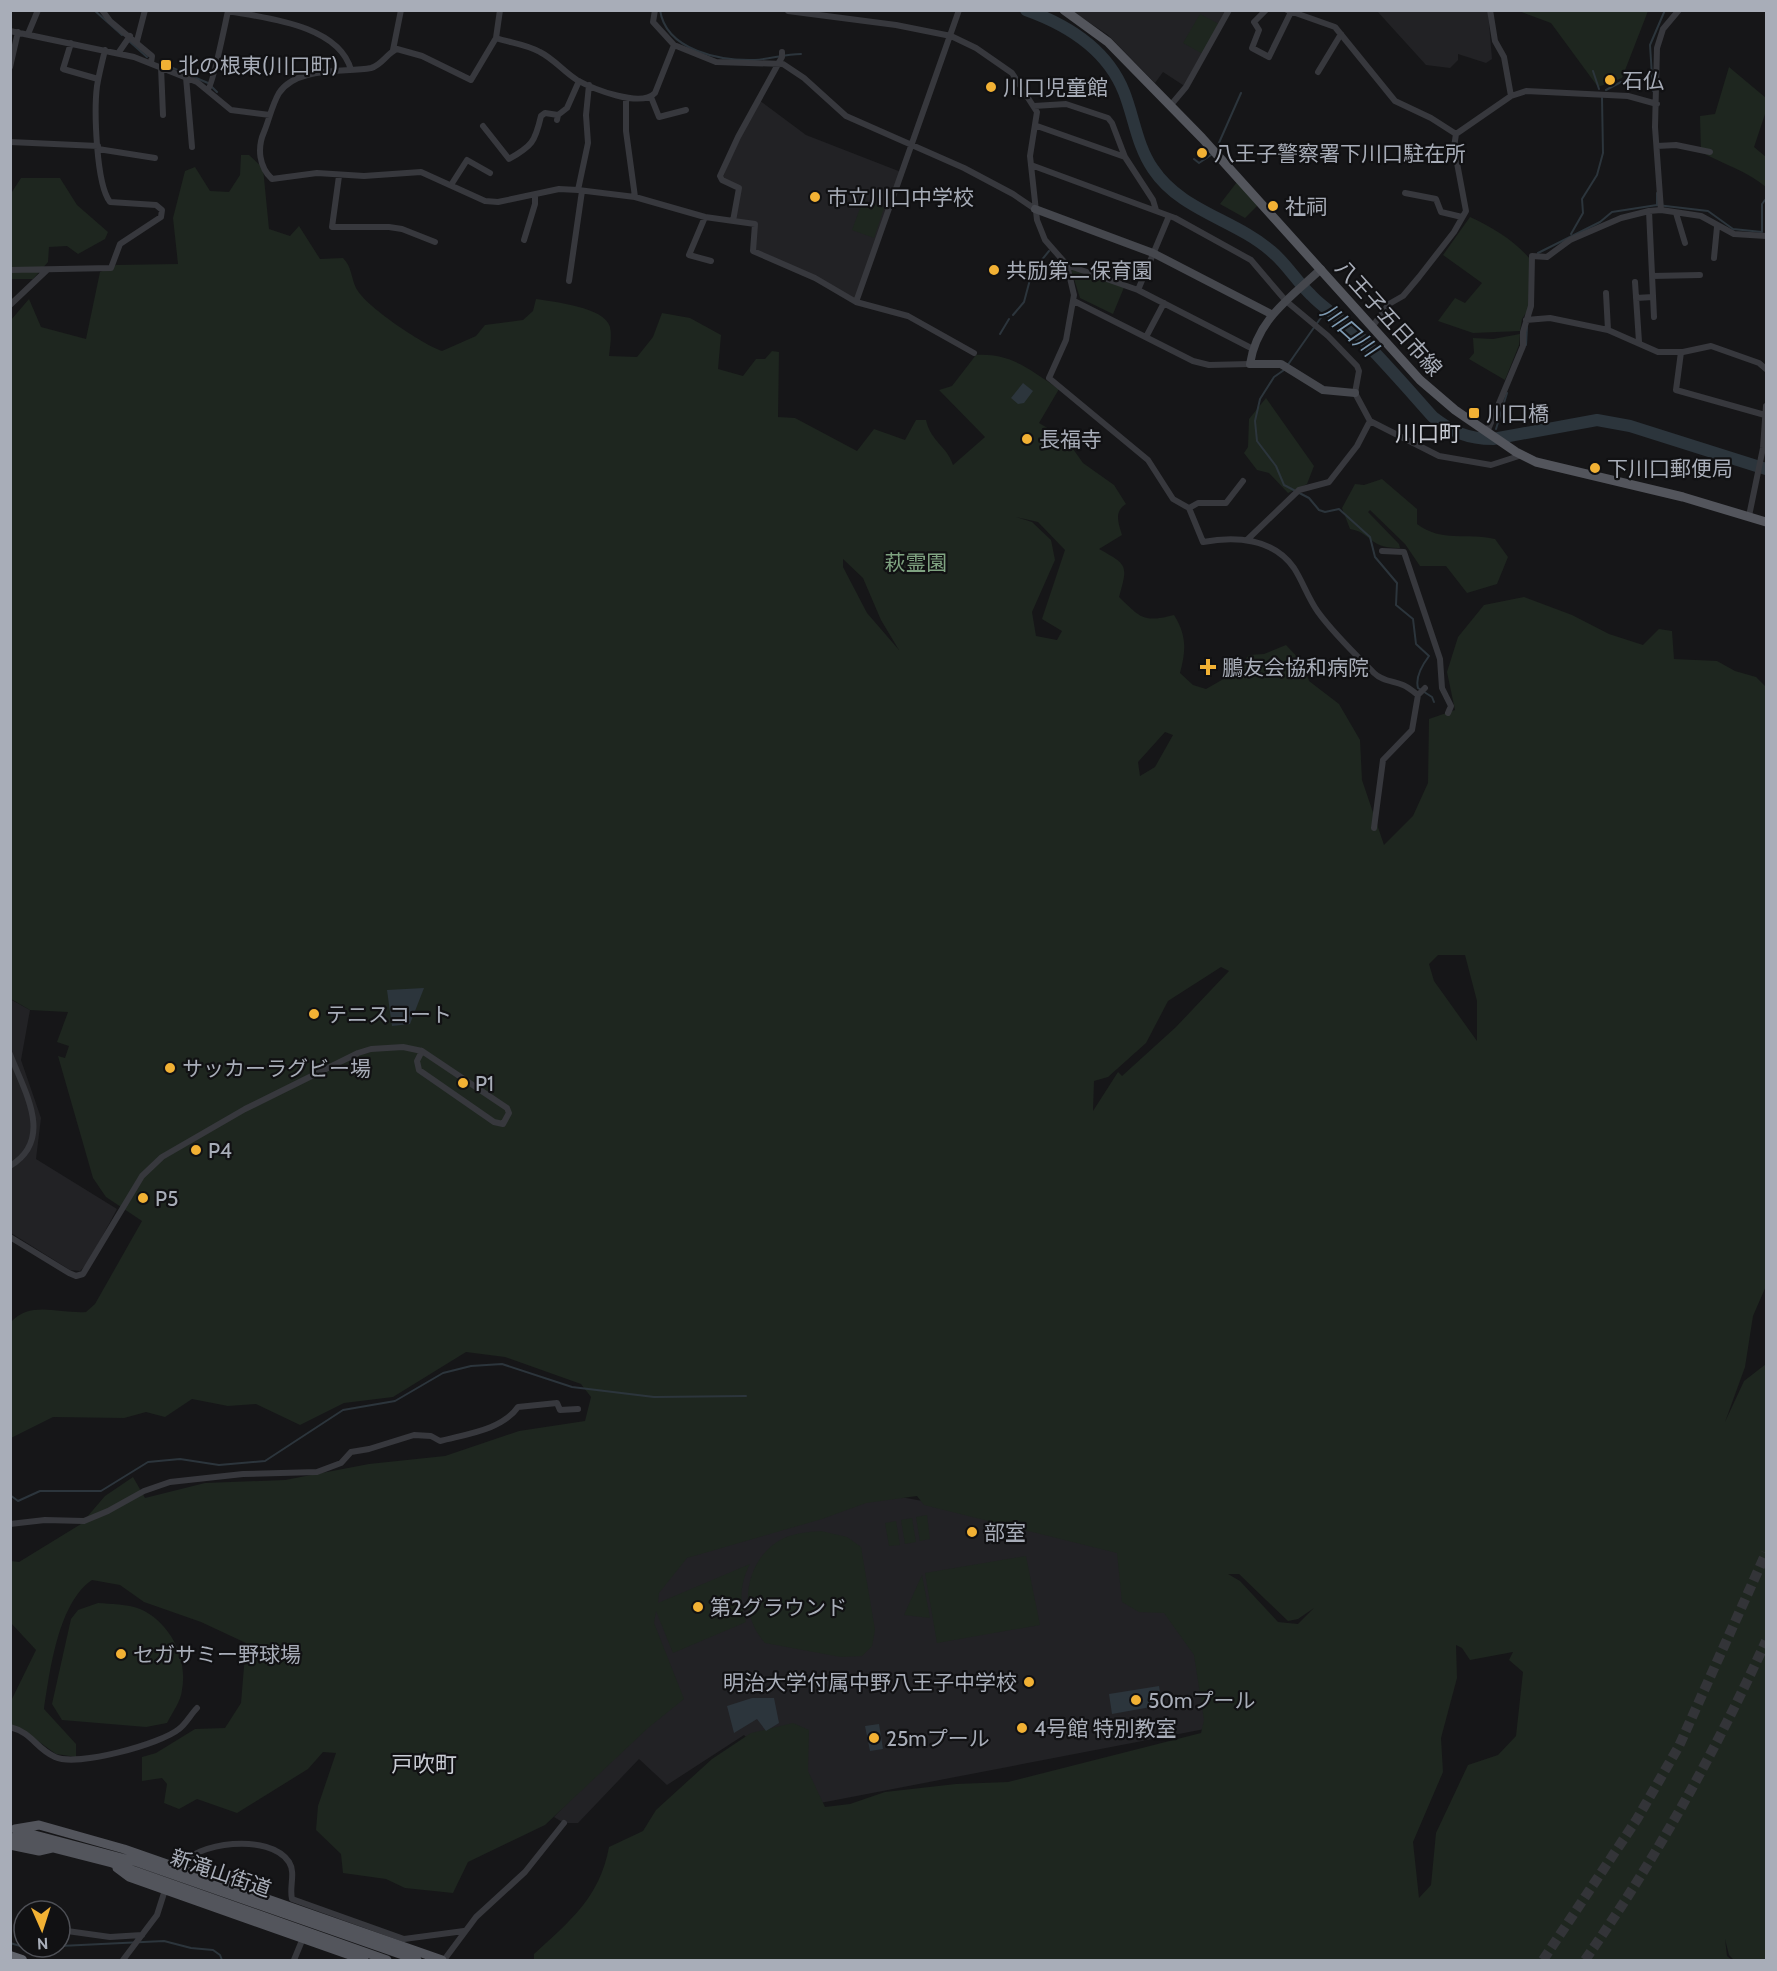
<svg xmlns="http://www.w3.org/2000/svg" width="1777" height="1971" font-family="Cabin,'Noto Sans JP',sans-serif">
<style>
.built{fill:#222225}
.green{fill:#1e261f;fill-rule:evenodd}
.water{fill:#2c353c}
.lines{fill:none;stroke-linecap:round;stroke-linejoin:round}
.stream{stroke:#2c353c;stroke-width:2}
.river{stroke:#2c353c;stroke-width:12}
.highway-tunnel{stroke:#333438;stroke-width:10;stroke-dasharray:10 5;stroke-linecap:butt}
.street{stroke:#37383d;stroke-width:6}
.secondary{stroke:#45474d;stroke-width:8}
.primary{stroke:#53555c;stroke-width:9}
.highway{stroke:#63666e;stroke-width:10}
.poi-dot{fill:#f2b134;stroke:#111113;stroke-width:2}
.labels{text-anchor:middle;dominant-baseline:central;stroke-width:4.5;stroke-linejoin:round;paint-order:stroke}
.poi-label{font-size:21px;fill:#a8adb8;stroke:#111113;text-anchor:start}
.street-label{font-size:21px;fill:#a8adb8;stroke:#111113}
.park-label{font-size:21px;fill:#7fa381;stroke:#111113}
.water-label{font-size:22px;font-style:italic;fill:#7f9bb3;stroke:#111113}
.neighbourhood-label{font-size:22px;fill:#c9ccd4;stroke:#111113}
</style>
<rect width="100%" height="100%" fill="#161618"/>
<!-- built -->
<path class="built" d="M1072,11H1228L1186,87L1163,72L1155,83L1108,35Z
M1377,11H1488L1492,59L1486,63L1458,54V60L1450,68L1426,65Z
M759,100L806,135L901,172L856,302L815,278L753,251L755,224L733,221L739,188L722,180L738,137Z
M10,999L30,1010L21,1060L41,1118L36,1159L117,1209L88,1263L80,1271L70,1270L11,1233Z
M884,1494L1178,1547L1210,1728L815,1804L744,1735L667,1785L639,1759L578,1823H564L554,1817L639,1728L641,1592L668,1538Z"/>
<!-- green -->
<path class="green" d="M1519,11H1648L1622,78L1598,87L1551,23Z
M1200,14L1219,24L1203,54L1183,43Z
M1729,67L1766,98V111L1754,147L1766,157V187C1747,171 1723,164 1701,152L1700,116L1715,114Z
M241,155H249L263,168L269,229L290,236L299,226L320,259L343,258C352,267 351,278 356,288C365,306 422,344 442,351L476,336L485,325L523,320L533,311L536,299C554,302 605,307 610,327C612,336 610,347 609,356L637,357L653,337L662,313L690,318L721,335L718,369L743,376L756,359H765L772,351L779,352L778,417L795,418L857,451L874,429L905,440L916,420H926C931,442 947,446 953,465L985,437L939,390L952,386L976,355C1012,353 1030,370 1059,389L1039,423L1066,439L1083,463L1114,485L1126,504C1113,512 1119,524 1122,535L1099,549C1128,565 1128,565 1119,597C1141,618 1143,623 1174,615C1187,636 1186,650 1180,673L1193,685L1206,689L1234,673L1249,655L1264,654L1286,645L1302,662L1309,681L1339,704L1360,740L1362,780L1384,845L1413,816L1428,783L1429,719L1455,710L1447,672L1458,637L1484,605L1524,597L1572,615L1609,634L1643,645L1659,629L1672,631L1674,659L1717,661L1735,671L1756,677L1766,687V1286L1753,1316L1745,1367L1725,1422L1744,1381L1766,1364V1960H1734L1729,1955L1725,1939L1727,1956L1732,1960H534V1954C570,1921 600,1897 609,1847L643,1831L656,1810L712,1759L751,1733L793,1723L809,1730L808,1771L825,1807L850,1804L885,1792L956,1784L1008,1782L1201,1733L1204,1720L1194,1655L1164,1613L1139,1612L1122,1602L1117,1553L924,1505L917,1496L866,1503L822,1519L687,1558L659,1593L658,1603L750,1564C740,1583 739,1602 746,1622L673,1653L656,1611L654,1623L684,1699L648,1728L545,1825L468,1862L453,1893L405,1888L386,1879L343,1873L341,1854L316,1830L318,1806L336,1753L323,1752L308,1769L237,1813L197,1799L179,1809L164,1803L167,1784L162,1778L142,1781V1757L156,1753L195,1729L225,1728L241,1703L246,1643L201,1622L144,1602L120,1585L92,1580C58,1603 50,1671 44,1709L76,1744V1757L56,1754L31,1736L11,1729L10,1703L36,1650L11,1623V1561L19,1562L81,1524L105,1496L133,1477L145,1498L205,1483L285,1480L369,1464L445,1456L519,1431L585,1421L591,1397L581,1384L505,1357L466,1352L393,1397L344,1403L300,1425L256,1404L228,1406L192,1399L165,1417L146,1412L124,1418L53,1417L11,1438V1322C30,1300 61,1314 86,1312L95,1304L142,1221L106,1197L93,1178L58,1056L65,1058L69,1046L57,1042L68,1012L30,1010L11,999V320L29,299L41,327L86,339L100,272L116,265L178,264L173,218L185,171L195,167L210,191L229,192L240,175ZM1016,517L1038,522L1065,550L1042,619L1062,631L1057,640L1036,636L1032,612L1055,560L1051,540L1032,522ZM843,559L863,578L881,620L899,650L867,613L843,567ZM1165,732L1173,735L1155,767L1140,776L1138,762ZM1438,955H1465L1477,1001V1041L1434,981L1429,964ZM1221,967L1229,971L1176,1027L1122,1076L1118,1072L1093,1111L1094,1081L1108,1077L1146,1043L1168,1001ZM1228,1574H1239L1288,1621L1298,1619L1314,1608L1298,1624L1278,1622L1240,1581ZM1456,1645L1462,1648L1470,1660L1513,1652L1509,1660L1523,1672L1516,1736L1498,1755L1468,1765L1436,1833L1431,1885L1419,1898L1413,1842L1443,1772L1441,1738L1457,1678Z
M21,178H60L77,205L108,232L105,239L78,254L67,246L49,247L48,262L33,279H11L10,195Z
M1237,182L1258,205L1245,218L1220,204Z
M863,200L884,208L874,238L852,230Z
M1470,217C1492,227 1515,241 1530,259V307L1522,319L1520,331L1473,333L1438,321L1455,298L1465,303L1482,283L1443,255Z
M1070,266L1125,285L1113,314L1080,298Z
M1520,334L1519,345L1505,380L1469,359L1474,353L1473,338L1493,339Z
M1266,398L1314,466L1307,484L1288,493L1269,473L1257,470L1244,453L1248,447L1249,419Z
M1382,479L1417,509V524C1442,543 1467,532 1495,539L1508,557L1497,584L1467,593L1446,566H1420L1405,544L1370,510L1368,512L1399,544L1400,548C1369,549 1371,532 1350,529L1342,508L1355,484L1364,485Z
M927,1515L930,1539L920,1541L916,1517Z
M912,1518L916,1542L905,1544L901,1520Z
M896,1521L900,1545L889,1546L885,1523Z
M821,1531L847,1537L861,1547L875,1630L872,1646L862,1656L841,1657L765,1643C736,1612 745,1557 784,1538C796,1533 808,1532 821,1531Z
M1026,1556L1040,1625L937,1643L925,1573Z
M922,1575L930,1618L904,1615Z
M98,1603C111,1604 127,1604 140,1609C170,1622 188,1658 182,1690C181,1701 172,1713 167,1723L146,1727L62,1720L52,1704L71,1619L78,1610Z"/>
<!-- water -->
<path class="water" d="M1023,383L1033,391L1024,403L1018,404L1011,398Z
M424,988L410,1024L392,1026L387,990Z
M1159,1686L1162,1705L1112,1714L1109,1694Z
M752,1698H774L779,1723L766,1731L757,1719L734,1733L727,1706Z
M879,1724L883,1749L870,1751L865,1726Z"/>
<g class="lines">
<!-- stream -->
<path class="stream" d="M94,10L122,35
M660,10C666,51 721,61 755,60C771,59 785,54 801,54
M129,41L147,57
M168,66L208,83L217,92
M1593,71L1599,89
M1606,90L1621,82
M1653,91L1650,45L1665,10
M1218,145L1241,93
M1194,159L1199,163L1211,155
M1657,193V205
M1571,234L1583,213L1582,199L1597,175L1603,153L1602,98
M1538,253L1600,222L1612,212L1657,205L1708,211L1733,229L1762,232V204L1765,200
M1013,315L1024,302L1032,272L1049,251
M1000,334L1009,319
M1526,345L1527,327
M1287,366L1327,309
M1284,370L1274,377L1260,399L1255,421L1257,441L1276,466L1284,485L1309,498L1319,510L1325,512L1339,509L1370,537L1375,557L1397,583L1396,605L1413,619L1416,644L1429,656C1423,664 1415,677 1418,688L1432,697L1434,702
M1496,429L1507,393
M10,1495L18,1501L40,1491H101L148,1462L180,1459L219,1465L265,1461L343,1410L395,1401L443,1373L471,1366L502,1364L572,1387L654,1397L746,1396
M10,1943L24,1947
M60,1946L164,1941L191,1948L213,1950L220,1955L222,1960
M28,1947H46"/>
<!-- river -->
<path class="river" d="M1026,10C1068,25 1107,49 1124,92C1134,117 1137,146 1153,169C1181,211 1234,219 1271,251C1286,263 1297,282 1311,295C1324,309 1342,319 1356,333C1383,360 1408,389 1433,417C1452,432 1468,439 1493,439L1597,420L1630,426L1766,469"/>
<!-- highway-tunnel -->
<path class="highway-tunnel" d="M1543,1960L1637,1819L1679,1746L1766,1553
M1585,1960C1656,1859 1715,1752 1766,1641"/>
<!-- street -->
<path class="street" d="M102,10L110,21L152,56L151,63
M500,10L496,38L471,80L422,56L397,49C387,53 382,65 371,68C344,73 297,66 279,93C272,105 269,120 264,132C257,148 259,167 272,179L317,173L364,176L421,172L485,201L498,202L559,189L578,190L635,197L705,217L755,224L753,251L815,278L856,302L908,316L974,353
M655,10L653,22L674,45
M1266,10L1254,22L1259,30L1252,48L1269,57L1291,12
M1287,10L1335,27L1395,101L1431,118L1456,134
M1490,10L1495,41L1504,57L1511,96
M788,11L896,25L951,36L976,48L1012,73L1037,112L1030,156L1037,220L1045,240L1067,265L1074,295L1066,340L1049,378L1148,460L1173,499L1189,508L1203,542C1235,536 1273,538 1294,568C1303,582 1308,598 1318,612C1334,634 1355,654 1374,673C1382,681 1393,681 1403,685C1408,687 1414,692 1418,695
M10,31L134,57L197,82L231,110L270,115
M28,34L38,10
M496,38C511,43 526,44 540,52C554,59 564,72 577,80C593,89 641,108 655,93L674,45L716,62L783,64L804,78L846,116L964,168L1013,194L1035,209
M137,41L145,10
M71,43L63,69L98,79
M393,50L401,10
M119,52L130,36
M10,67L18,32
M161,67L163,115
M1318,72L1341,34
M186,77L192,147
M208,89C213,85 225,24 228,11C267,18 339,25 351,70
M651,97L659,117L686,110
M626,98V131L635,197
M1034,106L1066,104L1108,118L1112,123L1125,157
M1170,106L1186,87L1229,10
M558,115L567,108L579,81
M483,126L509,159C532,146 535,142 541,116L545,113L558,115L557,120
M1037,126L1125,157L1153,200L1156,210
M10,142L98,146
M1657,146L1676,145L1710,152
M98,149L155,158
M1031,165L1175,218L1251,260L1286,301L1328,336L1357,366L1359,371L1355,393L1370,421L1439,456L1491,465L1522,455
M339,176L332,227H389L402,229L435,242
M451,185L467,160L490,173
M578,190L588,143L586,115L589,85
M1405,193L1436,199L1441,212L1462,217
M1661,210L1655,127L1657,48L1663,29L1679,10
M1649,211L1654,317
M1676,213L1685,243
M705,217L689,255L711,261
M733,221L739,188L722,180L720,176L738,137L782,57V52
M524,240L535,204V195
M1714,258L1717,227
M1067,265L1138,290L1253,349
M10,270L111,268L120,244L161,217L162,210L156,205L110,202C96,184 94,110 97,86C99,74 102,62 105,50
M1652,276L1700,275
M569,281L582,191
M1635,282L1639,342
M1138,290L1169,216
M1606,293L1608,330
M1636,298L1653,297
M1074,301L1193,361L1209,365L1250,364
M856,302L959,10
M10,305L47,270
M1526,320L1550,318L1608,330L1658,352H1683L1711,346L1759,363L1766,369
M1372,327L1389,304L1403,296L1419,277L1454,232L1466,211L1454,147L1456,134L1511,96L1526,91L1628,96L1657,104
M1146,337L1164,303
M1681,352L1676,390L1765,415
M1487,432L1523,346V332L1531,306L1532,256L1547,257L1570,240L1621,218L1649,211L1661,210L1701,216L1734,234L1766,236
M1189,508L1198,503H1226L1243,481
M1749,516L1763,448L1766,406
M1248,539L1299,490L1329,482L1357,446L1370,421
M1382,551L1404,552L1440,659L1442,688L1451,706L1448,713
M1374,828L1383,760L1412,730L1418,695L1425,688
M10,1054C24,1091 55,1139 10,1166
M10,1237L69,1273L76,1276L83,1274L142,1176L162,1157L245,1109L358,1053L371,1049L403,1047L422,1051L507,1108L509,1113L503,1124L494,1122L419,1070L417,1061L422,1051
M10,1524L45,1520L84,1521L108,1511L144,1491L170,1482L243,1474L317,1472L341,1463L351,1452L369,1449L414,1435L431,1436L440,1441C466,1434 502,1430 518,1407L557,1403L560,1410L578,1409
M10,1727C33,1733 35,1748 55,1757C77,1767 161,1744 179,1729C186,1724 191,1714 197,1708
M179,1868C195,1841 270,1833 289,1862C296,1873 289,1887 292,1899L404,1939L464,1931
M60,1930L110,1937L142,1935
M123,1960L157,1915L165,1890
M294,1960L303,1938
M444,1960L476,1917L525,1872L564,1823"/>
<!-- secondary -->
<path class="secondary" d="M1035,209L1153,253L1271,314
M1321,269C1290,298 1257,319 1250,364H1281L1323,390L1355,393"/>
<!-- primary -->
<path class="primary" d="M1064,10L1108,42L1202,138L1420,380L1455,410L1516,452L1536,462L1683,497L1766,522
M15,1829L39,1825L124,1849L442,1960
M16,1830L137,1862L417,1960
M10,1837L112,1863L387,1960
M10,1845L39,1851L52,1848
M117,1868L129,1877L364,1960"/>
<!-- highway -->
<path class="highway" d="M10,1956L22,1960"/>
</g>
<!-- markers -->
<g class="poi-dot">
<rect x="160" y="59" width="12" height="12" rx="3"/>
<circle cx="1610" cy="80" r="6"/>
<circle cx="991" cy="87" r="6"/>
<circle cx="1202" cy="153" r="6"/>
<circle cx="815" cy="197" r="6"/>
<circle cx="1273" cy="206" r="6"/>
<circle cx="994" cy="270" r="6"/>
<rect x="1468" y="407" width="12" height="12" rx="3"/>
<circle cx="1027" cy="439" r="6"/>
<circle cx="1595" cy="468" r="6"/>
<path d="M1205 658h6v6h6v6h-6v6h-6v-6h-6v-6h6z"/>
<circle cx="314" cy="1014" r="6"/>
<circle cx="170" cy="1068" r="6"/>
<circle cx="463" cy="1083" r="6"/>
<circle cx="196" cy="1150" r="6"/>
<circle cx="143" cy="1198" r="6"/>
<circle cx="972" cy="1532" r="6"/>
<circle cx="698" cy="1607" r="6"/>
<circle cx="121" cy="1654" r="6"/>
<circle cx="1029" cy="1682" r="6"/>
<circle cx="1136" cy="1700" r="6"/>
<circle cx="1022" cy="1728" r="6"/>
<circle cx="874" cy="1738" r="6"/>
</g>
<g class="labels">
<!-- poi labels -->
<g class="poi-label">
<text x="178" y="65">北の根東(川口町)</text>
<text x="1622" y="80">石仏</text>
<text x="1003" y="87">川口児童館</text>
<text x="1214" y="153">八王子警察署下川口駐在所</text>
<text x="827" y="197">市立川口中学校</text>
<text x="1285" y="206">社祠</text>
<text x="1006" y="270">共励第二保育園</text>
<text x="1486" y="413">川口橋</text>
<text x="1039" y="439">長福寺</text>
<text x="1607" y="468">下川口郵便局</text>
<text x="1222" y="667">鵬友会協和病院</text>
<text x="326" y="1014">テニスコート</text>
<text x="182" y="1068">サッカーラグビー場</text>
<text x="475" y="1083">P1</text>
<text x="208" y="1150">P4</text>
<text x="155" y="1198">P5</text>
<text x="984" y="1532">部室</text>
<text x="710" y="1607">第2グラウンド</text>
<text x="133" y="1654">セガサミー野球場</text>
<text x="1017" y="1682" text-anchor="end">明治大学付属中野八王子中学校</text>
<text x="1148" y="1700">50mプール</text>
<text x="1034" y="1728">4号館 特別教室</text>
<text x="886" y="1738">25mプール</text>
</g>
<!-- street labels -->
<g class="street-label">
<text transform="translate(1389 318) rotate(48)">八王子五日市線</text>
<text transform="translate(221 1873) rotate(19)">新滝山街道</text>
</g>
<!-- park labels -->
<g class="park-label">
<text x="916" y="562">萩霊園</text>
</g>
<!-- water labels -->
<g class="water-label">
<text transform="translate(1349 330) rotate(42)">川口川</text>
</g>
<!-- neighbourhood labels -->
<g class="neighbourhood-label">
<text x="1428" y="433">川口町</text>
<text x="424" y="1764">戸吹町</text>
</g>
</g>
<!-- border -->
<rect width="1777" height="1971" fill="none" stroke="#a8adb8" stroke-width="24"/>
<!-- north arrow -->
<g transform="translate(42 1929) rotate(177)"><circle r="28" fill="#111113" stroke="#4d4f55" stroke-width="1.5"/>
<path d="M0-4.5L10 22L0 15L-10 22Z" fill="#f2b134"/>
<text y="-9" font-size="16" font-weight="bold" text-anchor="middle" fill="#a8adb8">N</text>
</g>
</svg>
